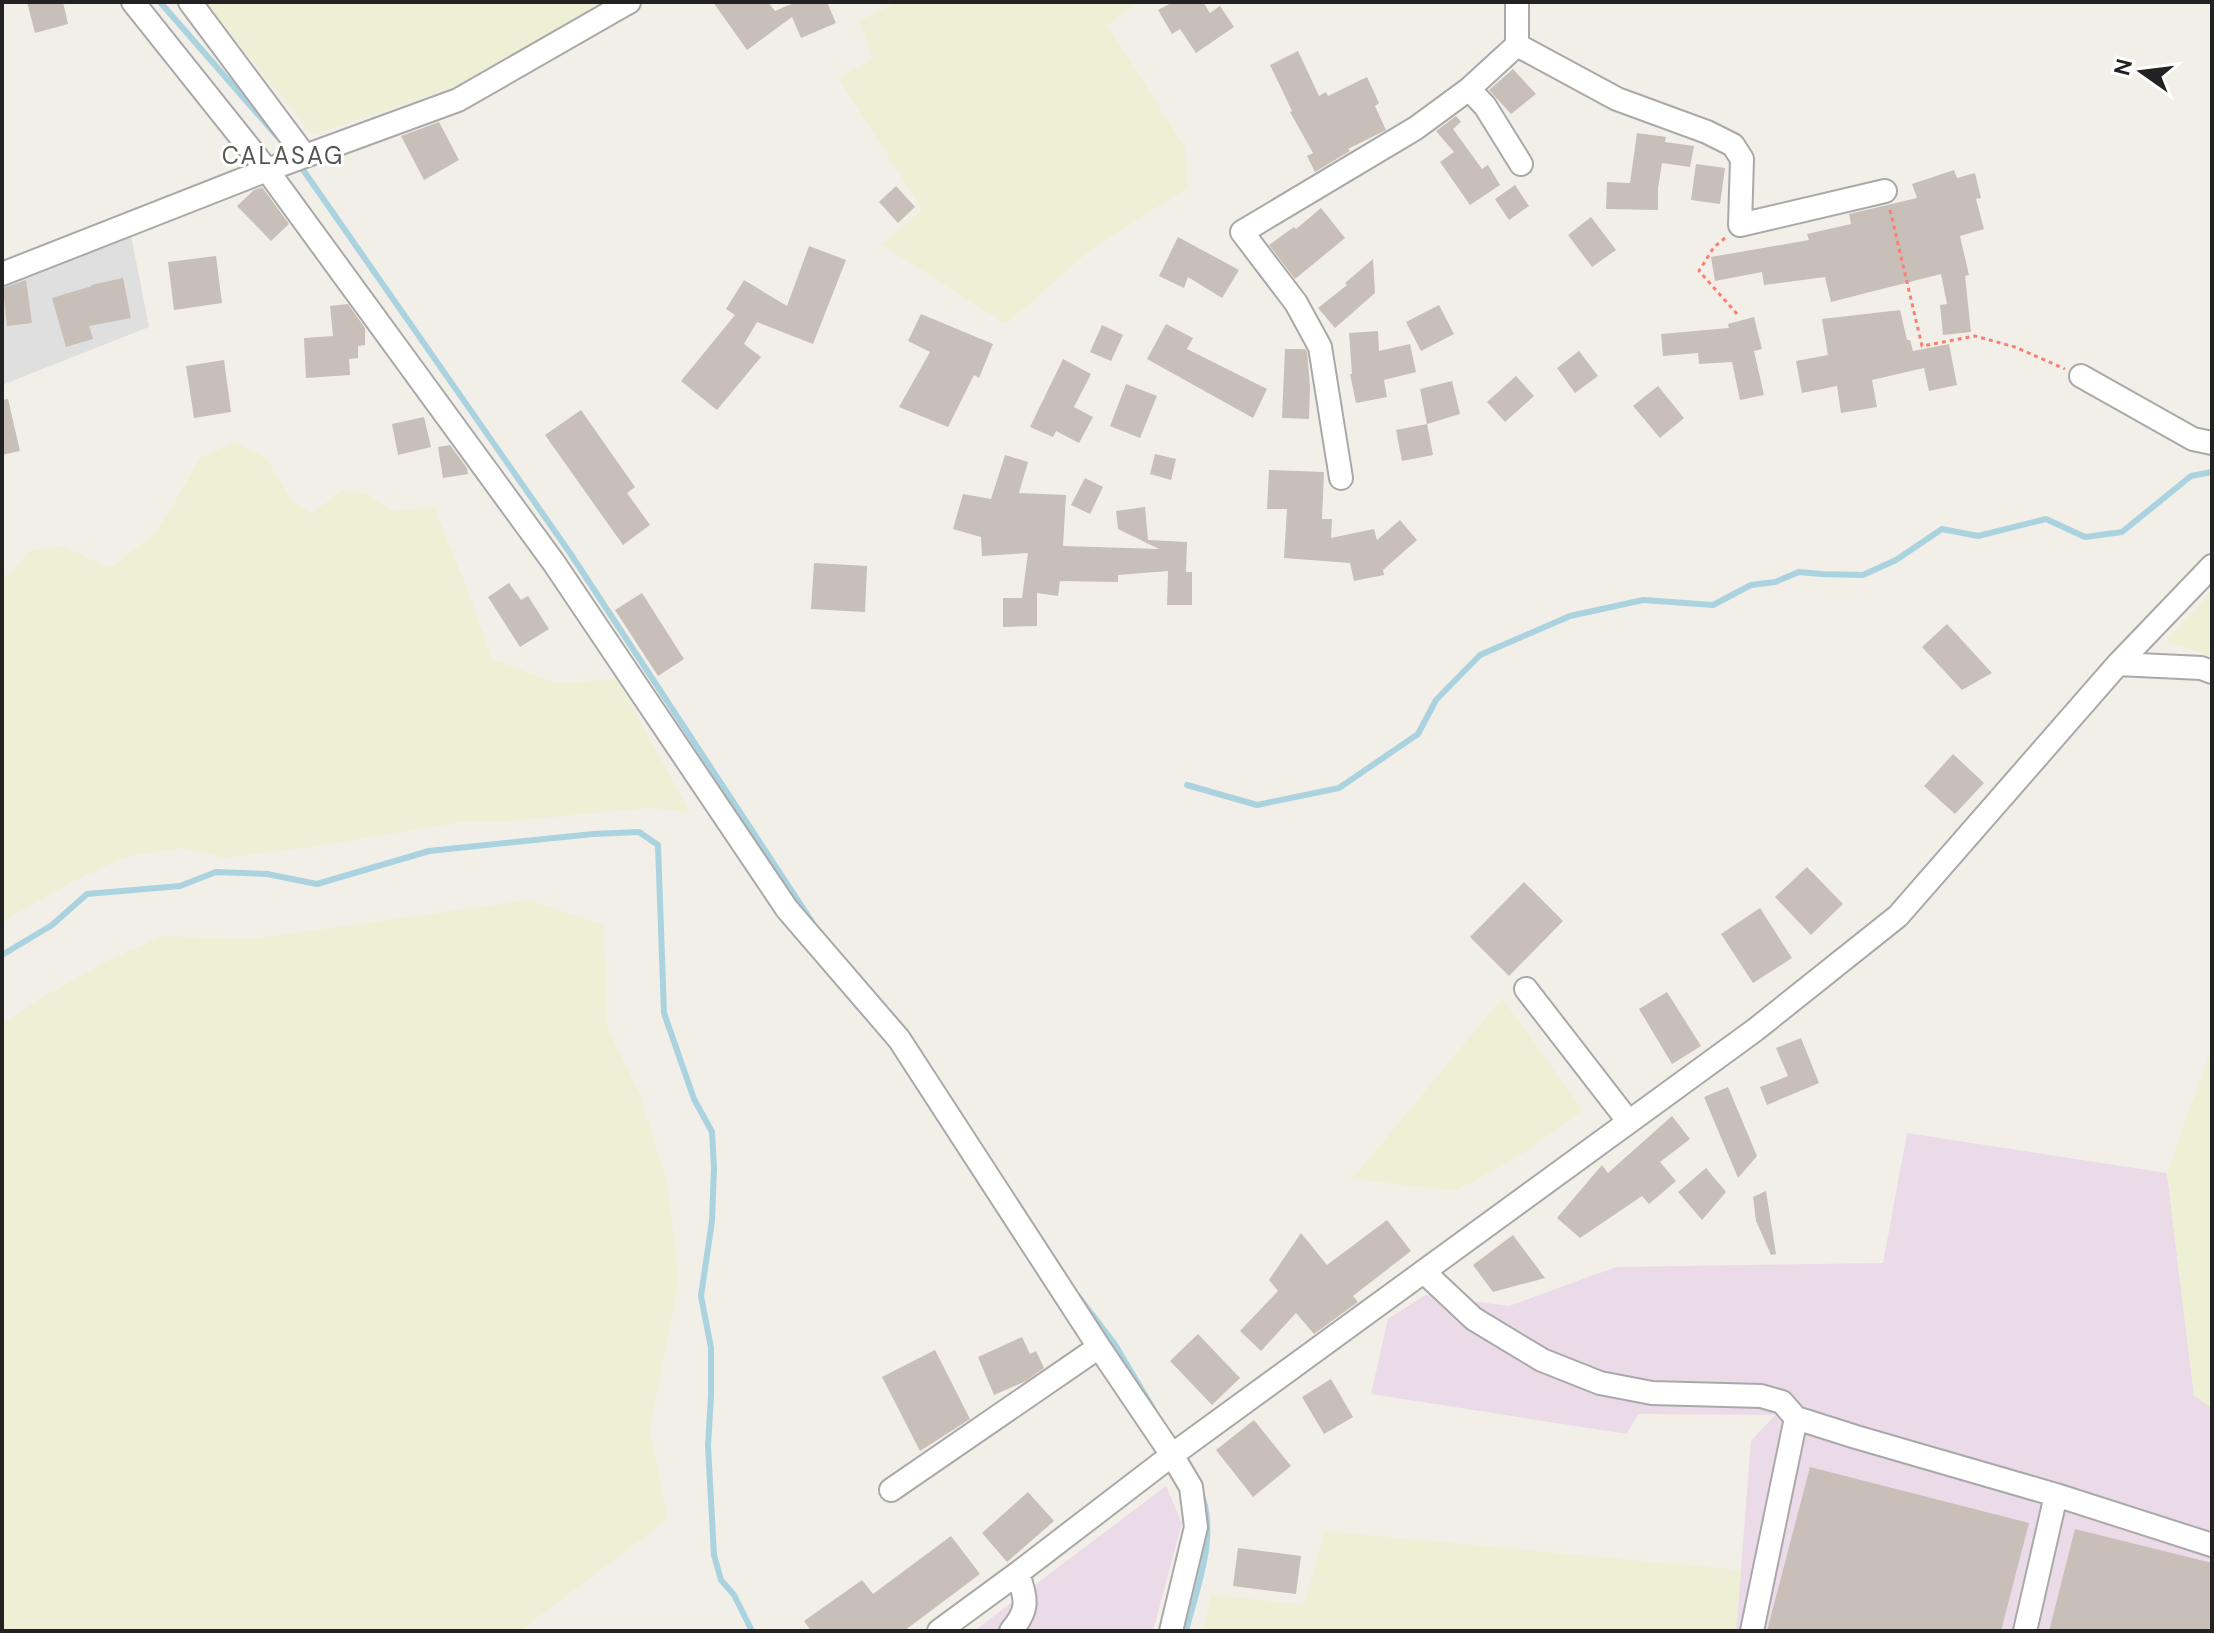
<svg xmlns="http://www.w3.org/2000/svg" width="2214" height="1633" font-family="'DM Sans',sans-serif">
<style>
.residential{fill:#e0dfdf}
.industrial{fill:#ebdbe8}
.farmland{fill:#eef0d5}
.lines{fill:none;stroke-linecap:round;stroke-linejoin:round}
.stream{stroke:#aad3df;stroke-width:6}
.building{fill:#c7bfb8}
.minor-casing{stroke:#a9a9a9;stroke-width:26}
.path{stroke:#fa8072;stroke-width:3;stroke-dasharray:4 4;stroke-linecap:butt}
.minor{stroke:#fff;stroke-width:22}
.labels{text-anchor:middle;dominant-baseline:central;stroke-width:6;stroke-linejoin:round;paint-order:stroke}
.quarter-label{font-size:24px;letter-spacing:2px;fill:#555;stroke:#fff}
</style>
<rect width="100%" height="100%" fill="#f2efe9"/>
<!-- residential -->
<path class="residential" d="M130,230L149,327L2,385V279Z"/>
<!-- industrial -->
<path class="industrial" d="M1907,1133L2167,1173L2194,1395L2212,1409V1631H1736L1751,1441L1775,1415L1638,1414L1627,1434L1371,1394L1388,1319L1425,1295L1509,1306L1616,1267L1883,1263Z
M1166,1486L1182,1523L1153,1631H974Z"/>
<!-- farmland -->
<path class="farmland" d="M205,2H602L459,86L312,135Z
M898,2H1139L1107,25L1185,147L1188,188L1095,246L1006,324L882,245L922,209L838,78L873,59L859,21Z
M235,442L266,458L293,502L312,513L341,491L365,493L392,511L434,507L474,606L491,658L555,683L617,679L690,812L651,808L511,821L462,822L311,847L225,858L183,848L125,857L66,885L2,922V578L11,573L28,551L62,546L110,568L151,537L169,512L200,458Z
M2212,591V656L2165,641Z
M529,900L604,925L607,1027L639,1092L667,1181L679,1280L650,1429L668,1519L520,1631H2V1025L39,999L105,962L162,936L251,939Z
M1502,998L1583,1110L1525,1152L1456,1191L1352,1179Z
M2212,1046V1409L2194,1395L2167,1173Z
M1325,1531L1741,1570L1736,1631H1203L1211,1595L1304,1604Z"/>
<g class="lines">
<!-- stream -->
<path class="stream" d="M160,2L276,135
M299,164L570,553L812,922
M1187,785L1257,805L1339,788L1418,734L1436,700L1480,655L1570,616L1643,600L1713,605L1751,585L1775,582L1799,572L1821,574L1863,575L1896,560L1942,529L1978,536L2046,519L2085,537L2122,532L2191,476L2212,472
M2,955L52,925L87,894L180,886L216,872L267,874L317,884L429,851L593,834L639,832L658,845L664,1013L694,1099L712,1132L714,1168L712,1221L701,1296L711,1348V1396L708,1446L714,1555L721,1580L734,1595L752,1631
M1078,1296L1114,1343L1154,1410
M1186,1631C1197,1587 1219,1534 1200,1490"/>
</g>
<!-- building -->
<path class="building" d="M27,2H63L68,24L35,33Z
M713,2H768L775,11L796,2H827L836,23L801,38L792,17L747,50Z
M1173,2H1203L1210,13L1220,6L1234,27L1196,53L1180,29L1172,34L1158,10Z
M1298,51L1319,96L1326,92L1328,96L1367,77L1379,103L1375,106L1386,130L1348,149L1350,151L1315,172L1307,156L1313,153L1290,112L1292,111L1270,65Z
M1513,69L1536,94L1511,114L1489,90Z
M1456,116L1461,122L1453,129L1482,169L1488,165L1500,185L1470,205L1440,162L1454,152L1436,131Z
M439,122L459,160L424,180L401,136Z
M1637,133L1666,137L1665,142L1694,146L1690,167L1662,163L1658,188V210L1606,209L1607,182L1630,183Z
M1696,164L1725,168L1720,204L1691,200Z
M1954,170L1957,178L1975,173L1981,198L1976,199L1984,229L1960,236L1969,275L1965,276L1971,332L1943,335L1940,305L1947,304L1941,274L1831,302L1825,277L1764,285L1762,272L1715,281L1711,257L1809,240L1807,234L1851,224L1849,214L1917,198L1912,184Z
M1515,185L1529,206L1509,220L1495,199Z
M896,186L915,207L898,223L879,202Z
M262,187L289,224L271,241L237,206L254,190Z
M1321,208L1345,238L1295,279L1269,245L1294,227L1296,229Z
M1591,217L1616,250L1592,267L1568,235Z
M1178,237L1239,270L1222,298L1188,277L1184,288L1159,276Z
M809,246L846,260L813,344L757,322L744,344L761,357L717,410L681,381L735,315L726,309L744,280L787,306Z
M216,256L222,303L174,310L168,262Z
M1373,259L1375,293L1335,328L1318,308L1347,285L1345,283Z
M123,278L131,318L89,326L93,339L66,347L52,298L92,286L91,285Z
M26,280L32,323L7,326L3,288Z
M348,304L365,328V345L358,346V358L349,359L350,375L306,378L304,338L333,336L330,306Z
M1439,305L1454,334L1421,351L1406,322Z
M1900,310L1907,340H1910L1913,351L1949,344L1957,385L1929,391L1924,368L1872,380L1877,407L1841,413L1837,386L1802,393L1796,361L1828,355L1822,319Z
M921,314L993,344L979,378L974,375L948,427L899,407L930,352L908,341Z
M1754,317L1762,349L1754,351L1764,395L1740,400L1732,362L1699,364L1698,353L1663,356L1661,334L1729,328L1728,324Z
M1166,324L1193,338L1187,349L1267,389L1253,418L1147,359Z
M1102,325L1123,335L1111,361L1090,352Z
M1378,331L1379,351L1410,344L1416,372L1384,380L1387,397L1356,403L1350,374H1352L1349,333Z
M1285,349H1305L1307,352L1310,386L1309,419L1282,418Z
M1579,351L1598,376L1575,393L1557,368Z
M1063,359L1091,374L1074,407L1093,417L1079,443L1056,431L1053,437L1030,427Z
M224,360L231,412L194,418L186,366Z
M1516,376L1534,396L1505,422L1487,402Z
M1452,381L1460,414L1427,424L1420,389Z
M1126,384L1157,396L1140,438L1110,426Z
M1658,386L1684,418L1660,438L1633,406Z
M8,399L20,451L2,455V400Z
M581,410L635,487L627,493L650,525L623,545L545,435Z
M424,417L431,447L398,455L392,424Z
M1427,424L1433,455L1402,461L1396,430Z
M450,445L467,468L468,474L443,478L438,447Z
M1155,454L1176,459L1171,480L1150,474Z
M1005,455L1028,462L1019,493L1066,495L1063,546L1159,549L1118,529L1116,511L1145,507L1148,540L1187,542L1186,572H1192V605H1167L1168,571L1118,575V582L1060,581L1058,596L1037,593V626L1003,627V598H1022L1028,553L982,556L981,537L953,529L963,494L991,499Z
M1269,470L1324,472L1322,519H1332L1331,538L1374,529L1377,540L1400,520L1417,540L1383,570L1384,575L1354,581L1350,563L1284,558L1287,509H1267Z
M1085,478L1103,487L1090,514L1071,505Z
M814,563L867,566L865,612L811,609Z
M509,583L521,600L528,596L549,629L520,647L488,597Z
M642,593L684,659L658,676L615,610Z
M1947,624L1992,673L1962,690L1922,647Z
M1953,754L1984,783L1955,814L1924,786Z
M1807,867L1843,904L1811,935L1775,897Z
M1524,882L1563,921L1509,976L1470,937Z
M1760,908L1792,958L1753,983L1721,934Z
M1667,992L1701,1046L1672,1064L1639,1009Z
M1801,1038L1819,1083L1767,1105L1760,1087L1788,1076L1776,1048Z
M1728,1087L1757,1156L1738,1178L1704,1097Z
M1672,1116L1690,1139L1660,1162L1676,1181L1649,1204L1642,1196L1580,1238L1557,1218L1602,1165L1608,1173Z
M1706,1168L1726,1192L1702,1220L1678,1192Z
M1766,1191L1776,1254L1771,1255L1756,1221L1753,1197Z
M1387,1220L1411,1251L1353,1296L1358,1302L1314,1334L1296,1313L1261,1351L1240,1331L1278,1291L1269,1280L1301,1233L1327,1265Z
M1513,1235L1545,1278L1493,1292L1473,1265Z
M1198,1334L1240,1378L1212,1405L1170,1361Z
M1022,1337L1030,1354L1036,1351L1044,1368L1026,1381L994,1395L978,1357Z
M935,1350L970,1419L920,1451L882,1377Z
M1331,1379L1353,1417L1324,1434L1302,1397Z
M1254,1420L1291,1466L1253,1497L1216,1450Z
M1810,1467L2029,1523L2001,1631H1767Z
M1028,1492L1054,1521L1007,1562L982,1533Z
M2075,1529L2212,1563V1631H2049Z
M951,1536L980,1574L904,1631H811L804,1621L862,1580L873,1594Z
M1238,1548L1301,1556L1296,1594L1233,1586Z"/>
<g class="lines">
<defs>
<path id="minor" d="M133,2L267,170L554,563L787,909L899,1039L1099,1347L1172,1455L1191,1487L1196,1527L1171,1631
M190,2L305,156
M1517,45L1617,99L1707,132L1733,145L1742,159L1740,225L1885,191
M1469,89L1485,106L1521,164
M2,274L267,170L458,100L629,2
M2081,376L2193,439L2212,443
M1341,478L1320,347L1296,303L1242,232L1416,128L1469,89L1517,45V2
M2118,664L2201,668L2212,672
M1526,989L1629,1122
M1424,1272L1474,1319L1542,1360L1600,1383L1652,1393L1761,1396L1782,1402L1796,1418L1856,1437L2056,1495L2212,1545
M891,1490L1099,1347
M939,1631L1018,1573L1172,1455L1755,1030L1898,916L2118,664L2212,566
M1011,1631C1030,1608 1026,1600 1018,1573
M1752,1631L1796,1418
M2025,1631L2056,1495"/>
</defs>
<!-- minor casing -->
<use href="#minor" class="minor-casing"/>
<!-- path -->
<path class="path" d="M1890,210L1922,346L1975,336L2015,347L2065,369
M1725,238L1714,247L1699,271L1737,314"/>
<!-- minor -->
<use href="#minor" class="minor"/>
</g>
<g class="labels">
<!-- quarter labels -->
<g class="quarter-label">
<text x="283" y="155">CALASAG</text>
</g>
</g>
<!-- border -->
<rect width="2214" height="1633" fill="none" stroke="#222222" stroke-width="8"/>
<!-- north arrow -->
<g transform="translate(2142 72) rotate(284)" stroke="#ffffff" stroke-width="6" paint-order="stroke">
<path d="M0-6L14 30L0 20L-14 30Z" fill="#222222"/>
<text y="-12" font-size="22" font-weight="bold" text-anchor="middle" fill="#222222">N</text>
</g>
</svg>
